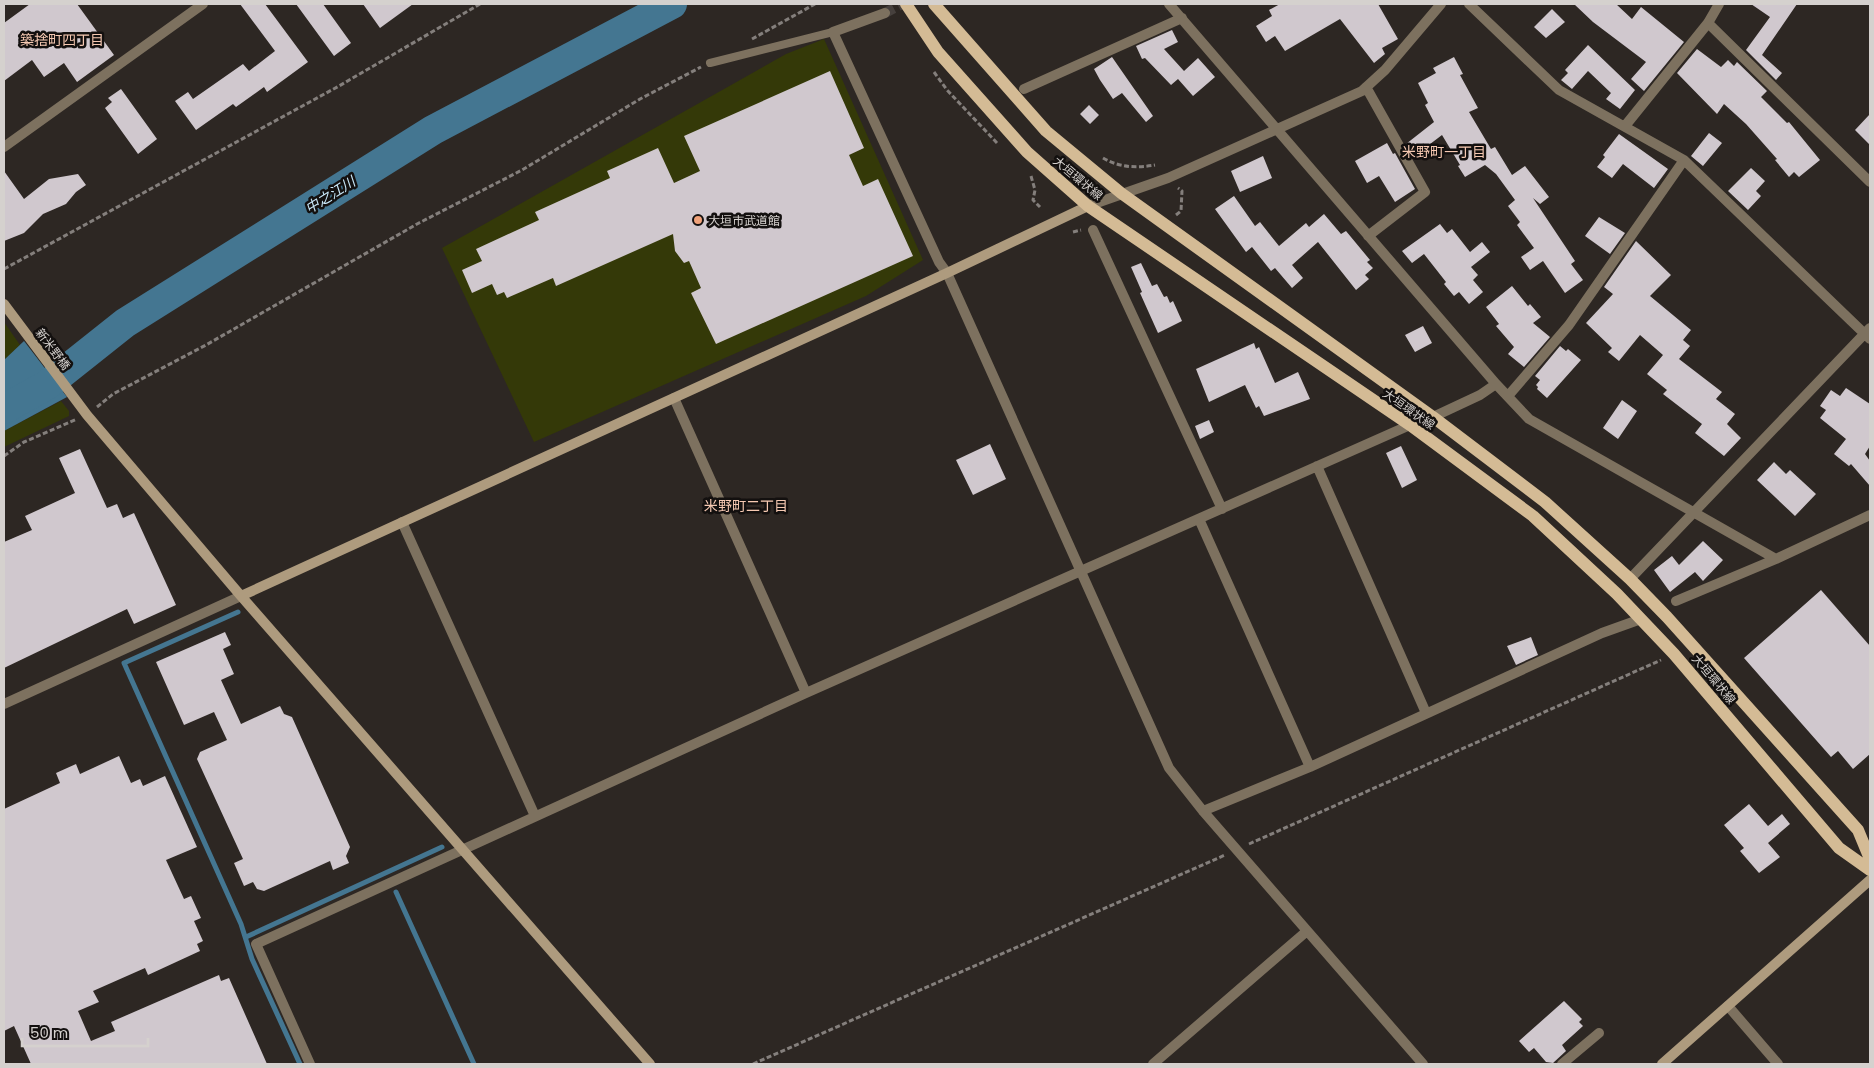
<svg xmlns="http://www.w3.org/2000/svg" width="1874" height="1068" font-family="Poppins,'Noto Sans JP',sans-serif">
<style>
.green{fill:#343908}
.water{fill:#447691}
.lines{fill:none;stroke-linecap:round;stroke-linejoin:round}
.stream{stroke:#447691;stroke-width:5}
.river{stroke:#447691;stroke-width:30}
.building{fill:#d0c8ce}
.street-tunnel{stroke:#46403d;stroke-width:10;stroke-dasharray:10 5;stroke-linecap:butt}
.path{stroke:#847f7c;stroke-width:3;stroke-dasharray:5 2.5;stroke-linecap:butt}
.lane{stroke:#7d715f;stroke-width:8}
.street{stroke:#7d715f;stroke-width:10}
.secondary{stroke:#ae9b7e;stroke-width:10}
.primary{stroke:#d4bb95;stroke-width:12}
.poi-dot{fill:#f0a27a;stroke:#13100f;stroke-width:2}
.labels{text-anchor:middle;dominant-baseline:central;stroke-width:5;stroke-linejoin:round;paint-order:stroke}
.street-label{font-size:12px;fill:#d5d1ce;stroke:#13100f}
.poi-label{font-size:12px;fill:#d5d1ce;stroke:#13100f;text-anchor:start}
.neighbourhood-label{font-size:14px;fill:#f6c9b2;stroke:#13100f}
.water-label{font-size:14px;font-style:italic;fill:#cae9fa;stroke:#13100f}
</style>
<rect width="100%" height="100%" fill="#2d2723"/>
<!-- green -->
<path class="green" d="M824,39L923,260L866,296L534,442L442,248L786,54Z
M4,322L20,345L4,360Z
M61,401L69,411V416L4,447V431Z"/>
<!-- water -->
<path class="water" d="M24,341L67,397L4,431V360Z"/>
<g class="lines">
<!-- stream -->
<path class="stream" d="M238,612L124,663L241,924L252,959L300,1064
M396,892L474,1064
M246,937L442,847"/>
<!-- river -->
<path class="river" d="M4,409L47,385L125,323L433,130L672,4"/>
</g>
<!-- building -->
<path class="building" d="M30,4H77L114,55L77,82L64,63L44,77L32,60L4,81V23Z
M240,4H265L308,62L267,92L264,87L236,107L233,104L196,130L175,101L188,92L193,99L243,64L249,71L275,51Z
M296,4H323L351,43L334,56Z
M363,4H413L380,28Z
M1280,4H1378L1398,39L1382,48L1385,54L1374,63L1340,19L1285,51L1275,36L1266,42L1256,26L1272,16L1269,10Z
M1574,4H1616L1632,19L1641,7L1684,42L1644,91L1631,79L1646,62L1593,22Z
M1751,4H1797L1762,55L1782,73L1776,80L1746,50L1770,17Z
M1552,9L1565,22L1546,38L1534,27Z
M1172,30L1178,42L1164,49L1184,71L1198,58L1215,77L1193,96L1178,79L1171,85L1145,58L1142,59L1136,46Z
M1588,45L1635,90L1620,109L1606,99L1611,93L1588,71L1572,89L1561,80L1568,73L1565,70Z
M1697,49L1721,67L1728,60L1734,66L1737,62L1767,91L1761,97L1787,123L1789,122L1820,160L1799,177L1794,172L1789,177L1775,160L1777,159L1746,124L1724,104L1717,114L1677,73Z
M1112,57L1153,116L1146,122L1122,93L1113,99L1100,80L1094,69Z
M1454,57L1463,74L1460,75L1478,108L1469,112L1491,149L1495,147L1512,175L1525,166L1549,197L1540,204L1533,198L1575,261L1571,264L1583,280L1565,293L1543,261L1530,270L1521,257L1534,248L1517,225L1520,222L1508,206L1515,200L1496,174L1485,165L1465,177L1458,166L1460,165L1442,135L1413,157L1406,144L1434,122L1425,105L1428,103L1418,83L1436,73L1433,68Z
M830,71L864,148L849,155L863,186L878,179L913,256L716,344L691,293L701,288L689,261L684,263L675,251L673,234L556,286L553,278L507,298L504,292L497,295L492,284L472,293L462,270L482,261L476,249L539,220L535,212L610,178L607,171L658,148L674,183L700,171L684,136Z
M121,89L157,139L138,154L105,108L112,102L108,98Z
M1089,105L1099,115L1090,124L1080,114Z
M1870,114V145L1855,130Z
M1709,133L1722,143L1703,166L1691,156Z
M1619,134L1668,169L1654,188L1623,164L1612,178L1597,167L1605,157L1603,155Z
M1387,143L1393,154L1395,153L1415,189L1395,202L1379,176L1367,183L1355,161Z
M1263,156L1272,178L1240,192L1231,171Z
M1751,168L1765,181L1756,191L1761,196L1748,210L1728,191Z
M4,171L24,199L49,179L78,174L86,185L76,192L66,204L43,214L24,233L4,241Z
M1234,196L1255,226L1260,222L1279,246L1306,223L1309,227L1324,214L1341,234L1346,231L1370,260L1367,262L1373,268L1365,275L1369,279L1356,290L1318,242L1292,265L1303,278L1292,288L1275,268L1271,271L1252,247L1246,252L1215,209Z
M1599,217L1625,233L1610,254L1585,236Z
M1440,224L1447,233L1452,229L1470,252L1482,242L1490,252L1471,267L1478,275L1473,280L1483,292L1469,304L1459,292L1454,296L1444,284L1446,282L1424,254L1412,263L1402,251Z
M1636,241L1671,275L1650,296L1691,330L1683,340L1690,346L1679,359L1722,392L1716,399L1735,414L1727,424L1741,438L1724,456L1695,433L1702,424L1663,394L1667,390L1647,374L1663,355L1640,335L1619,361L1608,352L1612,348L1586,323L1613,294L1604,287Z
M1141,263L1152,286L1157,284L1164,297L1167,296L1170,303L1173,301L1182,321L1158,333L1140,293L1142,292L1131,267Z
M1512,286L1528,306L1530,304L1541,317L1533,323L1550,337L1524,367L1508,354L1514,347L1496,326L1499,324L1486,307Z
M1423,326L1432,343L1415,352L1405,335Z
M1254,343L1256,349L1259,347L1275,383L1298,372L1310,399L1264,416L1259,406L1256,408L1245,385L1209,402L1196,369Z
M1560,346L1566,351L1568,349L1581,360L1547,398L1537,389L1538,387L1536,385L1540,380L1535,376Z
M1846,388L1870,404V446L1865,454L1870,461V486L1851,464L1849,466L1834,454L1846,439L1820,418L1826,410L1820,406L1831,390L1840,396Z
M1622,400L1637,411L1618,439L1603,428Z
M1209,420L1214,432L1200,439L1195,426Z
M990,444L1006,479L973,495L956,460Z
M1401,446L1417,480L1402,488L1386,453Z
M80,449L107,508L117,504L123,518L134,513L176,605L134,624L127,609L4,668V542L32,530L25,516L75,493L59,458Z
M1774,462L1786,474L1790,470L1816,494L1795,516L1757,480Z
M1703,541L1723,560L1703,581L1695,572L1670,592L1654,570L1672,556L1679,565Z
M1821,590L1870,646V754L1853,769L1838,751L1831,757L1744,658Z
M225,632L231,645L223,649L234,674L221,680L241,724L280,706L284,714L292,717L350,847L346,856L349,863L333,870L330,861L264,891L257,889L253,882L244,886L234,863L243,859L197,759L200,752L227,740L214,712L184,725L156,662Z
M1531,637L1538,655L1516,665L1507,646Z
M119,756L131,783L140,779L143,786L165,776L197,847L166,860L184,899L191,896L201,918L194,921L203,941L197,944L200,951L148,975L145,968L93,991L99,1002L78,1011L91,1041L115,1031L111,1022L219,975L221,981L229,978L267,1064H31L14,1026L4,1031V809L60,783L56,773L76,764L80,774Z
M1749,804L1768,826L1782,814L1790,824L1768,843L1780,857L1759,873L1740,851L1744,848L1724,825Z
M1564,1001L1582,1019L1579,1022L1583,1026L1562,1045L1566,1051L1553,1063L1546,1062L1534,1048L1529,1052L1519,1041Z"/>
<g class="lines">
<!-- street-tunnel -->
<path class="street-tunnel" d="M885,13L902,4"/>
<!-- path -->
<path class="path" d="M752,39L815,4
M934,72L947,90L998,144
M1103,158C1120,168 1137,168 1155,165
M1031,176L1035,190L1033,200L1040,207
M1176,215L1181,211L1182,191L1178,188
M1073,232L1081,230
M4,269L339,86L480,4
M97,407L113,394L206,345L417,224L522,170L640,99L701,67
M4,456L24,442L77,419
M1249,844L1661,660
M753,1064L1225,855"/>
<!-- lane -->
<path class="lane" d="M710,63L833,32"/>
<!-- street -->
<path class="street" d="M1169,4L1496,384L1529,419L1776,559
M1469,4L1559,90L1684,160L1870,339
M885,13L833,32L939,262L947,273L1169,768L1203,811L1423,1064
M1708,23L1870,182
M1366,87L1425,192L1368,236
M1024,89L1182,18
M1625,126L1708,23L1719,4
M4,147L203,4
M1088,206L1168,178L1362,91L1385,70L1441,4
M1093,230L1222,509
M1508,396L1569,325L1684,160
M674,398L806,693
M1433,417L1480,395L1496,384
M1317,466L1426,713
M1199,519L1310,767L1602,633L1641,619
M402,522L535,816
M1630,579L1870,328
M1676,601L1776,559L1870,515
M4,704L241,596
M1203,811L1310,767
M1728,1006L1778,1064
M310,1064L256,944L806,693L1410,425
M1153,1064L1307,931
M1562,1064L1599,1033"/>
<!-- secondary -->
<path class="secondary" d="M4,304L87,415L241,596L650,1064
M241,596L947,273L1088,206
M1662,1064L1870,880"/>
<!-- primary -->
<path class="primary" d="M906,4L938,52L1027,152L1088,206L1410,425L1533,516L1617,594L1674,654L1839,848L1870,870
M934,4L1046,131L1121,193L1433,417L1545,502L1630,579L1667,617L1858,830L1870,859"/>
</g>
<!-- markers -->
<circle class="poi-dot" cx="698" cy="220" r="5"/>
<g class="labels">
<!-- street labels -->
<g class="street-label">
<text transform="translate(1078 178) rotate(40)">大垣環状線</text>
<text transform="translate(53 349) rotate(53)">新米野橋</text>
<text transform="translate(1409 409) rotate(35)">大垣環状線</text>
<text transform="translate(1714 679) rotate(50)">大垣環状線</text>
</g>
<!-- poi labels -->
<g class="poi-label">
<text x="708" y="220">大垣市武道館</text>
</g>
<!-- neighbourhood labels -->
<g class="neighbourhood-label">
<text x="62" y="40">築捨町四丁目</text>
<text x="1444" y="152">米野町一丁目</text>
<text x="746" y="506">米野町二丁目</text>
</g>
<!-- water labels -->
<g class="water-label">
<text transform="translate(330 195) rotate(-32)">中之江川</text>
</g>
</g>
<!-- border -->
<rect width="1874" height="1068" fill="none" stroke="#d5d1ce" stroke-width="10"/>
<!-- scale -->
<path d="M22 1038v8h126v-8" fill="none" stroke="#d5d1ce" stroke-width="2.5"/>
<text x="30" y="1038" font-size="15" fill="#d5d1ce" stroke="#13100f" stroke-width="4" paint-order="stroke">50 m</text>
</svg>
